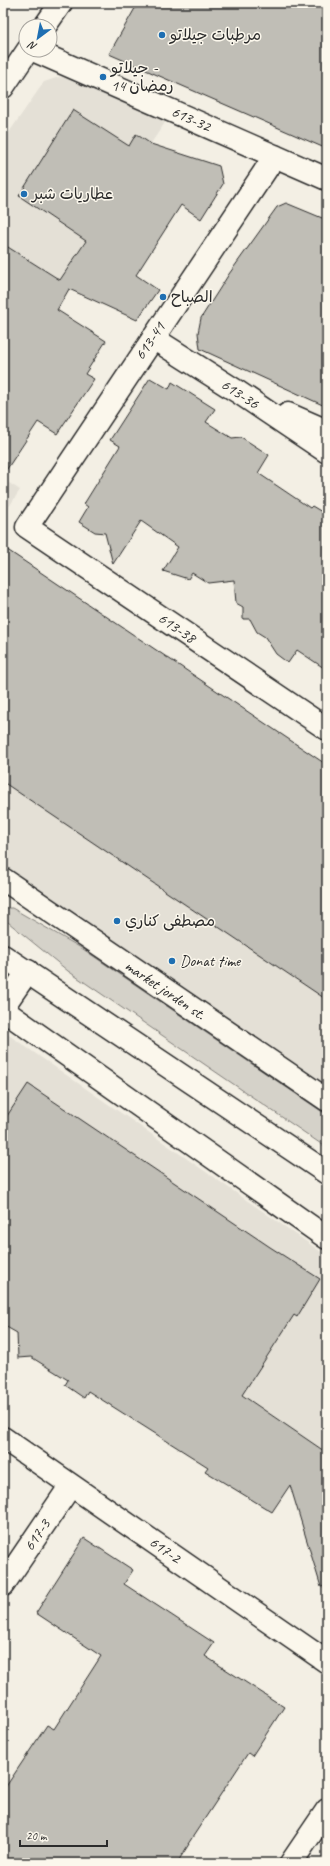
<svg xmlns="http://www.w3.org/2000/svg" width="330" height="1866" font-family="Caveat,'Playpen Sans Arabic',sans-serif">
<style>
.built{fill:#e4e0d6}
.green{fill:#d5d2c9;stroke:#807e7a}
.building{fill:#c0beb6;stroke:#2b2b2b}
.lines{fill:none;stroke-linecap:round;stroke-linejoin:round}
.minor-casing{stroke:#2b2b2b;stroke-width:25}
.major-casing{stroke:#2b2b2b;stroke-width:25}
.minor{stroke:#fbf7ec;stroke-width:22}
.major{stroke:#fbf7ec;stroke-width:22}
.poi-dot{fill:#1f6fb2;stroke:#fbf7ec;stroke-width:1.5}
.labels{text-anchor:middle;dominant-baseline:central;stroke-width:3;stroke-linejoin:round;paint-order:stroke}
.poi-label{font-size:16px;fill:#2b2b2b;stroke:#fbf7ec;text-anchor:start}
.street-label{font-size:16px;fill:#2b2b2b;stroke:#fbf7ec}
</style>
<rect width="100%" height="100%" fill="#f3efe4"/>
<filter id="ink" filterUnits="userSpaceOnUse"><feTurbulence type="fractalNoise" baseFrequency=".025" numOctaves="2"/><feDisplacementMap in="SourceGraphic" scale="8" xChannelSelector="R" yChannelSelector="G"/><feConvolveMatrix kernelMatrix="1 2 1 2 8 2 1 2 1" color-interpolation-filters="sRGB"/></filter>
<g filter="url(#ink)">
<!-- built -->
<path class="built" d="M59,77L73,79L168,118L3,364V141L44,82Z
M3,479L20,490L3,516Z
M3,666L327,884V1086L3,867Z
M3,1031L327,1256V1453L3,1229Z"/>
<!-- green -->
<path class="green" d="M6,908H12L83,949L327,1115V1148L68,971L3,918V909Z"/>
<!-- building -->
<path class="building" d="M138,3H327V149L109,54Z
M73,110L129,146L136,134L151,144L219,166L223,184L201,219L181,205L136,275L158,290L137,320L69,289L57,310L106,341L85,374L94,379L57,434L38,422L3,475V244L60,280L86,241L19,196Z
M286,203L327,220V407L200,349L198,333L201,318L229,274L277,207Z
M150,378L169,389L172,382L215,409L206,422L232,438L241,437L269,455L258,473L310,508L312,506L327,515V670L297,650L288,663L276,654L265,637L257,632L250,619H243V607L236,603L234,580L208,583L192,573L188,579L163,571L178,547L141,521L113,564L105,533L95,532L79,522L88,507L84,504L120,446L110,440Z
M3,547L327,765V1000L3,782Z
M28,1084L270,1247L320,1279L297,1317L294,1315L242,1395L327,1453V1586L321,1587L290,1485L272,1512L205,1471L208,1467L88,1391L84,1398L65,1385L68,1380L31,1357L18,1358L17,1333L3,1325V1122Z
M84,1538L133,1570L124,1584L214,1643L205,1656L284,1707L252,1756L248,1753L188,1844H189L177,1863H3V1791L47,1725L54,1729L101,1656L36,1613Z"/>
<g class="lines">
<defs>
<path id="minor" d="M33,50L327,179
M275,156L27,527L327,729
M153,338L238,392L327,452
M288,414L327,431
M3,1007L28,971
M3,1010L327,1238
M3,1438L327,1662
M3,1585L71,1485
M291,1863L327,1810"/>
<path id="major" d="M45,26L61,3
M3,87L28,50
M3,879L327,1100
M3,956L327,1173"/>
</defs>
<!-- minor casing -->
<use href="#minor" class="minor-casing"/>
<!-- major casing -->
<use href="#major" class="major-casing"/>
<!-- minor -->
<use href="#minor" class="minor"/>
<!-- major -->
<use href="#major" class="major"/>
</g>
</g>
<!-- markers -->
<g class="poi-dot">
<circle cx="162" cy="35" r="4"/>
<circle cx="103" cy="77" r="4"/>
<circle cx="24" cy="194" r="4"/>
<circle cx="163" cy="297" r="4"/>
<circle cx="117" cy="921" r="4"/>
<circle cx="172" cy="961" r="4"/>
</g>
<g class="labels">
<!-- poi labels -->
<g class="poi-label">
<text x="170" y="35">مرطبات جيلاتو</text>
<text x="111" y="68">جيلاتو -<tspan x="111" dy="18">14 رمضان</tspan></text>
<text x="32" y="194">عطاريات شبر</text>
<text x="171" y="297">الصباح</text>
<text x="125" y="921">مصطفى كناري</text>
<text x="180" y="961">Donat time</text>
</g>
<!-- street labels -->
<g class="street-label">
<text transform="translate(191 119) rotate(24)">613-32</text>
<text transform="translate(150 341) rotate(-56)">613-41</text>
<text transform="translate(240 394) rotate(33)">613-36</text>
<text transform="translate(177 628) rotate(34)">613-38</text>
<text transform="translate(165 990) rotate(34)">market jorden st.</text>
<text transform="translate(37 1535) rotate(-56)">617-3</text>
<text transform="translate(165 1550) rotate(35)">617-2</text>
</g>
</g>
<!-- margin -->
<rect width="330" height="1866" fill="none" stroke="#fbf7ec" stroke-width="16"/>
<rect x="8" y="8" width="314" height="1850" fill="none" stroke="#2b2b2b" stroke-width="1.5" filter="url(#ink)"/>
<!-- north arrow -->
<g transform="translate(38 38) rotate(212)"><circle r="19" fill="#fbf7ec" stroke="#a8a59f"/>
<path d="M0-3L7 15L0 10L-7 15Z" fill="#1f6fb2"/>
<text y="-6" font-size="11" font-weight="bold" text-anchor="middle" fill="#2b2b2b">N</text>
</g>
<!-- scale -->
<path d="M20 1840v6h87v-6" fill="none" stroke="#2b2b2b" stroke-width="2"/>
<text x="26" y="1840" font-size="12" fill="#2b2b2b" stroke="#fbf7ec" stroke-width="3" paint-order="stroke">20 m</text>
</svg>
